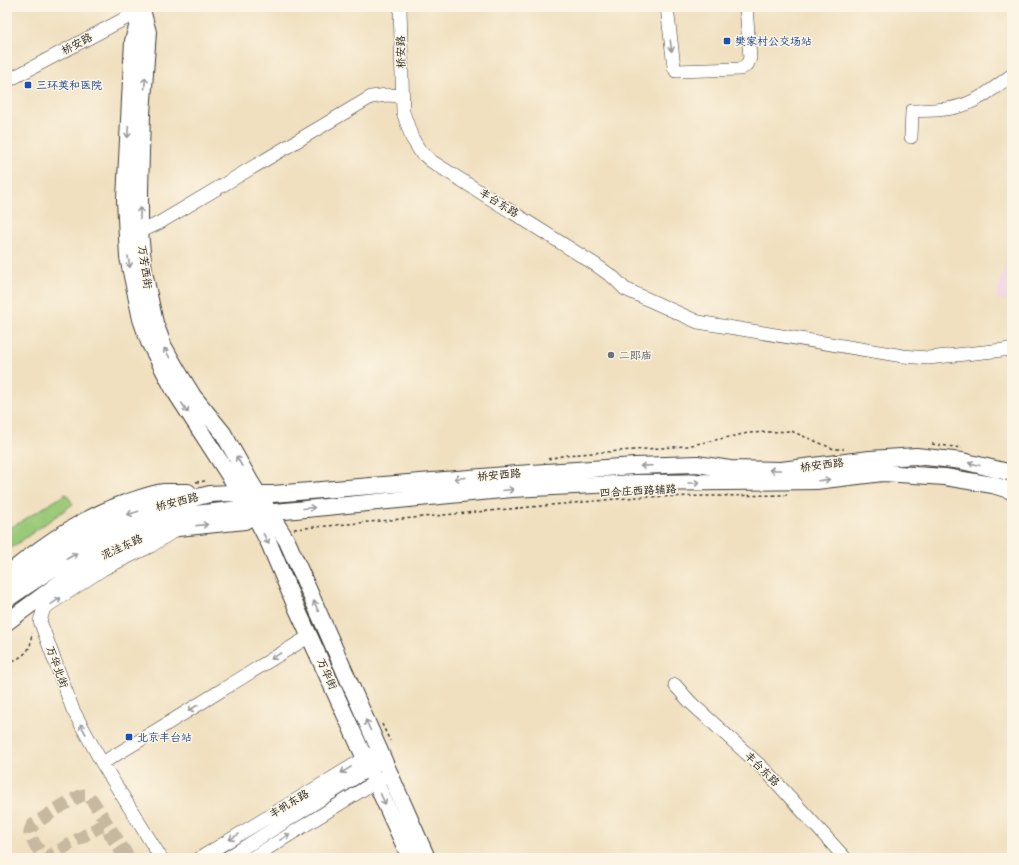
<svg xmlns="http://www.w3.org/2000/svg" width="1019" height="865" font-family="'Shantell Sans','LXGW WenKai TC',sans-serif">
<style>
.built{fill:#f1d0e3}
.green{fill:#9ac978;stroke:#5b724a}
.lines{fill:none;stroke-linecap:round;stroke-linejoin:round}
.minor-tunnel{stroke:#c6b99f;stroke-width:13;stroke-dasharray:13 6;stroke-linecap:butt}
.minor-casing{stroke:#3c3935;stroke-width:14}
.major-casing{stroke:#3c3935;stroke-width:18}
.path{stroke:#3c3935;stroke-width:1.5;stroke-dasharray:3 3;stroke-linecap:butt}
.minor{stroke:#fff;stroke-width:13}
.major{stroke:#fff;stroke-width:16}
.oneway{stroke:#999}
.transit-dot{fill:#1a4fb4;stroke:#fcf5e5;stroke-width:1.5}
.worship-dot{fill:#6b7280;stroke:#fcf5e5;stroke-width:1.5}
.labels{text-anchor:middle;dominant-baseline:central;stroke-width:3;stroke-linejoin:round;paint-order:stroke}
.transit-label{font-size:11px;fill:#164399;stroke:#fcf5e5;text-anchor:start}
.street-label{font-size:11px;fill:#1c1c1c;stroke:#fcf5e5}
.worship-label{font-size:11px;fill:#5b616d;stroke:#fcf5e5;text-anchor:start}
</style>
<rect width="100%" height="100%" fill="#fcf5e5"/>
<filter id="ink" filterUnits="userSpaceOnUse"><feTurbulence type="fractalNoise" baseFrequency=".025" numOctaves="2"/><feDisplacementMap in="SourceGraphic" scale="8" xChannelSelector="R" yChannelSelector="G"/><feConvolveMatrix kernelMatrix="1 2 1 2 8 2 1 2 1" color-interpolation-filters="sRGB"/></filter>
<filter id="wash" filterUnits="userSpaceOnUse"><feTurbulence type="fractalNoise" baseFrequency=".012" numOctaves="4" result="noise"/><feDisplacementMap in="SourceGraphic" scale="16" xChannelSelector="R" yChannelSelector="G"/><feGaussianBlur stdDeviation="0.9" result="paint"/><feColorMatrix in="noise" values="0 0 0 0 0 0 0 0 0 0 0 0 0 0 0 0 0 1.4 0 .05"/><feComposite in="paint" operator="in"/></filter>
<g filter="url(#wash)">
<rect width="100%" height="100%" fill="#f0e0c0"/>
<!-- built -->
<path class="built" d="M1012,240V303L996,298Z"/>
<!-- green -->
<path class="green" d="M66,494L73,504L7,551V530Z"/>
</g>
<g filter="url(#ink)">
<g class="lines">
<!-- minor-tunnel -->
<path class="minor-tunnel" d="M125,858L106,827L103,826L99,827L48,857C41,856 32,841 30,834C29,831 31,828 33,825C42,819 76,795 85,795C88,795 90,798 92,800L129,858"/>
<defs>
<path id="minor" d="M400,7L403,112L412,138L420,151L431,161L596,265L614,278L625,289L698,322L903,356L928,358L1012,349
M667,7L674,67L676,71L740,69L747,65L750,58L746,7
M7,81L147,7
M911,137L912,111C932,110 954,111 973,101C987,95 999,84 1012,75
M140,232L159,223L371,97L387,95L402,96
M675,685L690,702L766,771L845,858
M102,763C172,722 240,678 310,636
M161,858L102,763L73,710L40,621L44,608L103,569L151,546L174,531
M200,858L372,754
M227,858L377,764
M252,858L383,777"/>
<path id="major" d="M142,10L148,32L142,114L140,191V232L144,272L155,323L164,347L177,370L193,396L223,433L250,481L287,541L427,858
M142,10L133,41L125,199L128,257L141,319L149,342L174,390L254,514L269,543L293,600L410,858
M14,569C49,541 83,518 125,503C138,499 150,494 164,492C172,492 180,492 188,492
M7,586L62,547L109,522L128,514L210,494L230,493L273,494L517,474L635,466L697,464L730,469L781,470L870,459L916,456L962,461L1012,473
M7,599L59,564L79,552L121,531L141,524L158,518L222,511L239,509L254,514L512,489L636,483L816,481L883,473L945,477L993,485L1012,491
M7,622L68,577L103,555L153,533L178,528L245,521L254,514"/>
</defs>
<!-- minor casing -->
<use href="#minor" class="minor-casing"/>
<!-- major casing -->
<use href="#major" class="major-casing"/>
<!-- path -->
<path class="path" d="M932,444L962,448
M548,459L566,455L687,446L748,433L791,431L834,449H844
M196,482L206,481
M294,529L638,497L787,495
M7,662C16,661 26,655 30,646C31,643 31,637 32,633
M382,724L390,741"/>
<!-- minor -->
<use href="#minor" class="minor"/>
<!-- major -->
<use href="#major" class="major"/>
</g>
<!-- one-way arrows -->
<defs><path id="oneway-shaft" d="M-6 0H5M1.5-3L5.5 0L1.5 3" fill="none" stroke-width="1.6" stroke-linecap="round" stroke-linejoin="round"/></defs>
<g class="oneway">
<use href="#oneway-shaft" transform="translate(671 46) rotate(83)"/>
<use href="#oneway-shaft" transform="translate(145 83) rotate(-86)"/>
<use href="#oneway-shaft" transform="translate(128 132) rotate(93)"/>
<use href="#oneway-shaft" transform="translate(140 213) rotate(-91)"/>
<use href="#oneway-shaft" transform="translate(129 262) rotate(80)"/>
<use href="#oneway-shaft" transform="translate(167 353) rotate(-120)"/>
<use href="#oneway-shaft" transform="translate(185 408) rotate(57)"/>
<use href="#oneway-shaft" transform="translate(239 461) rotate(-119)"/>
<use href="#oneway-shaft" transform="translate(974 464) rotate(-166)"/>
<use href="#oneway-shaft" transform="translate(646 466) rotate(178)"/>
<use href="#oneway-shaft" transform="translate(775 470) rotate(180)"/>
<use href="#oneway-shaft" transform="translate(460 478) rotate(175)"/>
<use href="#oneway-shaft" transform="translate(824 480) rotate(-7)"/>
<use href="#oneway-shaft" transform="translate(694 483)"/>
<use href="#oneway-shaft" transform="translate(508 490) rotate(-5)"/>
<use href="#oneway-shaft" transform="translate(309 508) rotate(-5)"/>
<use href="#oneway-shaft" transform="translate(133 513) rotate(163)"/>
<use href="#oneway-shaft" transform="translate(202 525) rotate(-6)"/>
<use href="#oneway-shaft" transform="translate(266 539) rotate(63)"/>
<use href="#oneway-shaft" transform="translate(72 556) rotate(-30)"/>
<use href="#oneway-shaft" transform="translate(56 601) rotate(-34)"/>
<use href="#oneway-shaft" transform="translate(316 606) rotate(-114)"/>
<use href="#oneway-shaft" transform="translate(276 656) rotate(149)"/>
<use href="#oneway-shaft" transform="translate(193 708) rotate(147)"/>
<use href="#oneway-shaft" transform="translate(368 725) rotate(-114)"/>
<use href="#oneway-shaft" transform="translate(83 729) rotate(-119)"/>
<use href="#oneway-shaft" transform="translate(346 770) rotate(149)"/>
<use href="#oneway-shaft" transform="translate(383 799) rotate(65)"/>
<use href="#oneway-shaft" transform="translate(234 837) rotate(149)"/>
<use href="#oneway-shaft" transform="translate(285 837) rotate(-32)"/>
</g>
</g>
<!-- markers -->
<g class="transit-dot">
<rect x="723" y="37" width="8" height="8" rx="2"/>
<rect x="24" y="81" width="8" height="8" rx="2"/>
<rect x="125" y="733" width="8" height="8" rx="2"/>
</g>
<circle class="worship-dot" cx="611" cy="355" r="4"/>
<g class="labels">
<!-- transit labels -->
<g class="transit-label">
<text x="735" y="41">樊家村公交场站</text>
<text x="36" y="85">三环英和医院</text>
<text x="137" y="737">北京丰台站</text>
</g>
<!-- street labels -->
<g class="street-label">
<text transform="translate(77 44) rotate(-28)">桥安路</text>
<text transform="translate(401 52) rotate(-91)">桥安路</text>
<text transform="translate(499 203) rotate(32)">丰台东路</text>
<text transform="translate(145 267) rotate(82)">万芳西街</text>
<text transform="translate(822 465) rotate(-7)">桥安西路</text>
<text transform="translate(499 475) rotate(-5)">桥安西路</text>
<text transform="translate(638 491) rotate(-3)">四合庄西路辅路</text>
<text transform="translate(177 502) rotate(-14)">桥安西路</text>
<text transform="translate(122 547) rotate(-25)">泥洼东路</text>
<text transform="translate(57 667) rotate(70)">万华北街</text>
<text transform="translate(327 674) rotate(66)">万华街</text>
<text transform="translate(762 769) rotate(45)">丰台东路</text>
<text transform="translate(289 804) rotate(-31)">丰帆东路</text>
</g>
<!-- worship labels -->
<g class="worship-label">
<text x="619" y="355">二郎庙</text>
</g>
</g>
<!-- margin -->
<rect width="1019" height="865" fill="none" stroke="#fcf5e5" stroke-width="24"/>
</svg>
